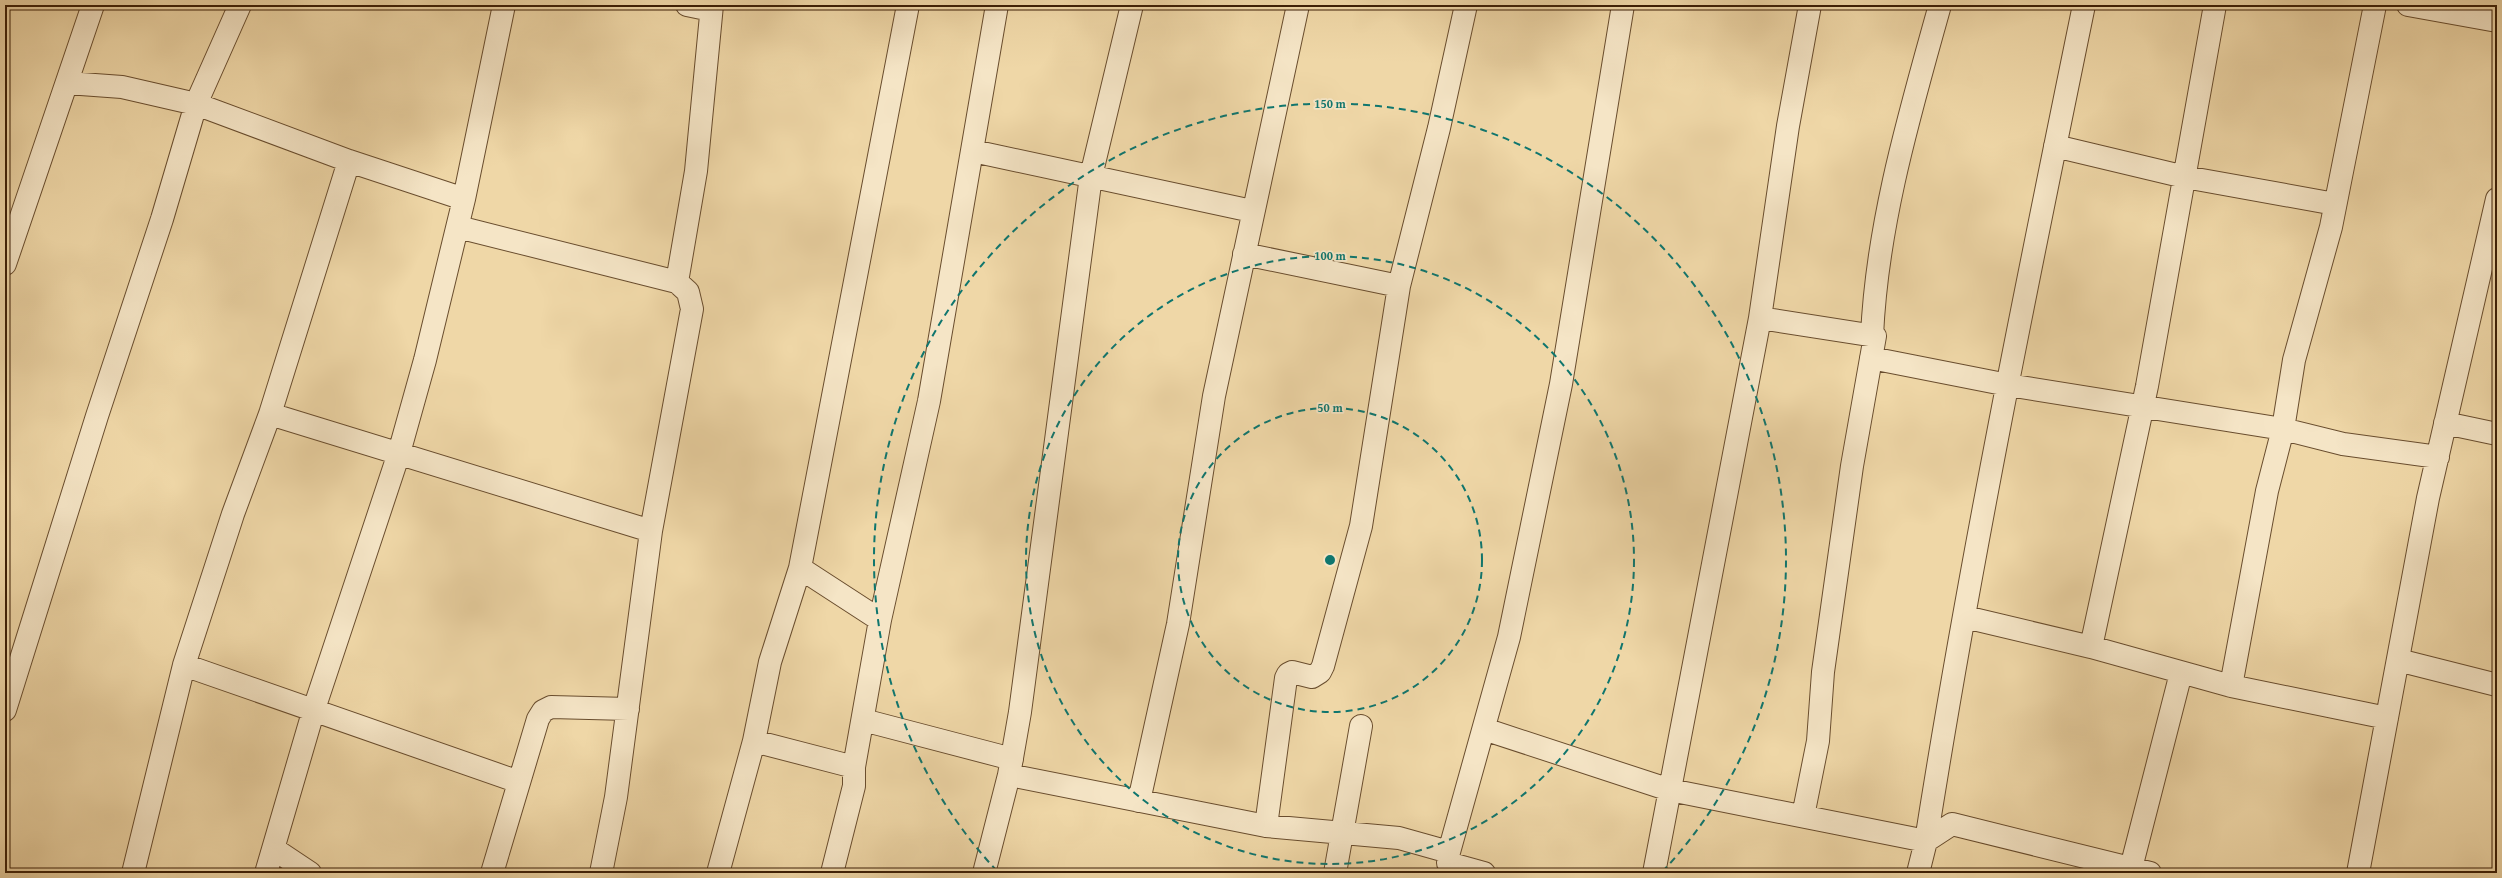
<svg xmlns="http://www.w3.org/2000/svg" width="2502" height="878" font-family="'Gentium Book Plus',serif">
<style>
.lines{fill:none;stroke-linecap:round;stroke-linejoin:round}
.minor-casing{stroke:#694d2e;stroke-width:24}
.minor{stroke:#f5e5c6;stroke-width:22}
.ring{fill:none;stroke:#0f766e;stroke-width:2;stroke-dasharray:7 5}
.centre{fill:#0f766e;stroke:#f5e5c6;stroke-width:2}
.ring-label{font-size:12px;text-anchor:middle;font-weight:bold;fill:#0f766e;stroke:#f5e5c6;stroke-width:3.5;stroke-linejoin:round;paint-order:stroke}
</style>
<rect width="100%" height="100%" fill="#efd7a7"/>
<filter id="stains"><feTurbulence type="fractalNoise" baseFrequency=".005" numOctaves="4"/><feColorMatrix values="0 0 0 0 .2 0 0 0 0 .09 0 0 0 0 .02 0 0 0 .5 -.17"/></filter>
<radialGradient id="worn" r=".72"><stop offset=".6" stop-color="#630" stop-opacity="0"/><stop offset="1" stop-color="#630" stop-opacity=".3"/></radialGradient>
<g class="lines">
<defs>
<path id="minor" d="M687,5L711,10
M2375,5L2331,227L2294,360L2283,429L2267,491L2231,686L2387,718
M2408,5L2497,21
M67,83L122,87L196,104L349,161L464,199
M2055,146L2185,177L2335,204
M973,151L1252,211
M458,227L677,282
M1244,254L1399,286
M5,264L93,5
M1760,318L1875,336L1852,466L1823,672L1818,741L1803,816
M1872,336C1877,223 1910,113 1940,5
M1871,358L2008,385L2283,429L2343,444L2438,457
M270,414L651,531
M2445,423L2497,434
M1965,617L2091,647L2147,386L2215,5
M880,620L929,401L997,5
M2091,647L2231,686
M2398,660L2497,685
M184,665L519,782
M5,710L97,416L162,219L196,104L240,5
M863,720L1012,759
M1484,729L1670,790L1926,841L1952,824L2150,873
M754,741L854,767
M1009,775L1266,826L1399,838L1449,852L1448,863L1484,873
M1139,801L1178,624L1214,396L1298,5
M1266,826L1286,678L1288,674L1292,672L1312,677L1320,672L1323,666L1361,526L1399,286L1439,128L1466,5
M274,849L310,873
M1449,852L1509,637L1561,384L1623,5
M2131,868L2181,673
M133,873L184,665L233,514L270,414L349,161
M266,873L314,709L399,453L425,360L464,199L504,5
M492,873L538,719L543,711L551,707L628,709
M601,873L616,797L651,531L692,309L688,292L677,282L696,171L712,5
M718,873L754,741L770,662L800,568
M832,873L854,786V767L880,620L800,568L908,5
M984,873L1009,775L1020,712L1091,176L1132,5
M1335,873L1361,726
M1654,873L1760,318L1788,126L1810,5
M1918,873L1926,841C1970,561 2027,283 2084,5
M2358,873L2428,498L2497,199"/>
</defs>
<!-- minor casing -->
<use href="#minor" class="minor-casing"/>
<!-- minor -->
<use href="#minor" class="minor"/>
</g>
<!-- distance rings -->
<g class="ring">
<circle cx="1330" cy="560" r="152"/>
<circle cx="1330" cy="560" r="304"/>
<path d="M997 871A456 456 0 1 1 1663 871"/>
</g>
<circle cx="1330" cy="560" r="6" class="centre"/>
<g class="ring-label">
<text x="1330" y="108">150 m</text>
<text x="1330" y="260">100 m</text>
<text x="1330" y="412">50 m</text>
</g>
<!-- margin -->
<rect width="2502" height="878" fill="none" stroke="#efd7a7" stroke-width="20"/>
<rect x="6" y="6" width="2490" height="866" fill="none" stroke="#3c1f06" stroke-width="2"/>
<rect x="10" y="10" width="2482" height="858" fill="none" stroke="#3c1f06"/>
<rect width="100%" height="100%" filter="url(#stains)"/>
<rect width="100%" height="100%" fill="url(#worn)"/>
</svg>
